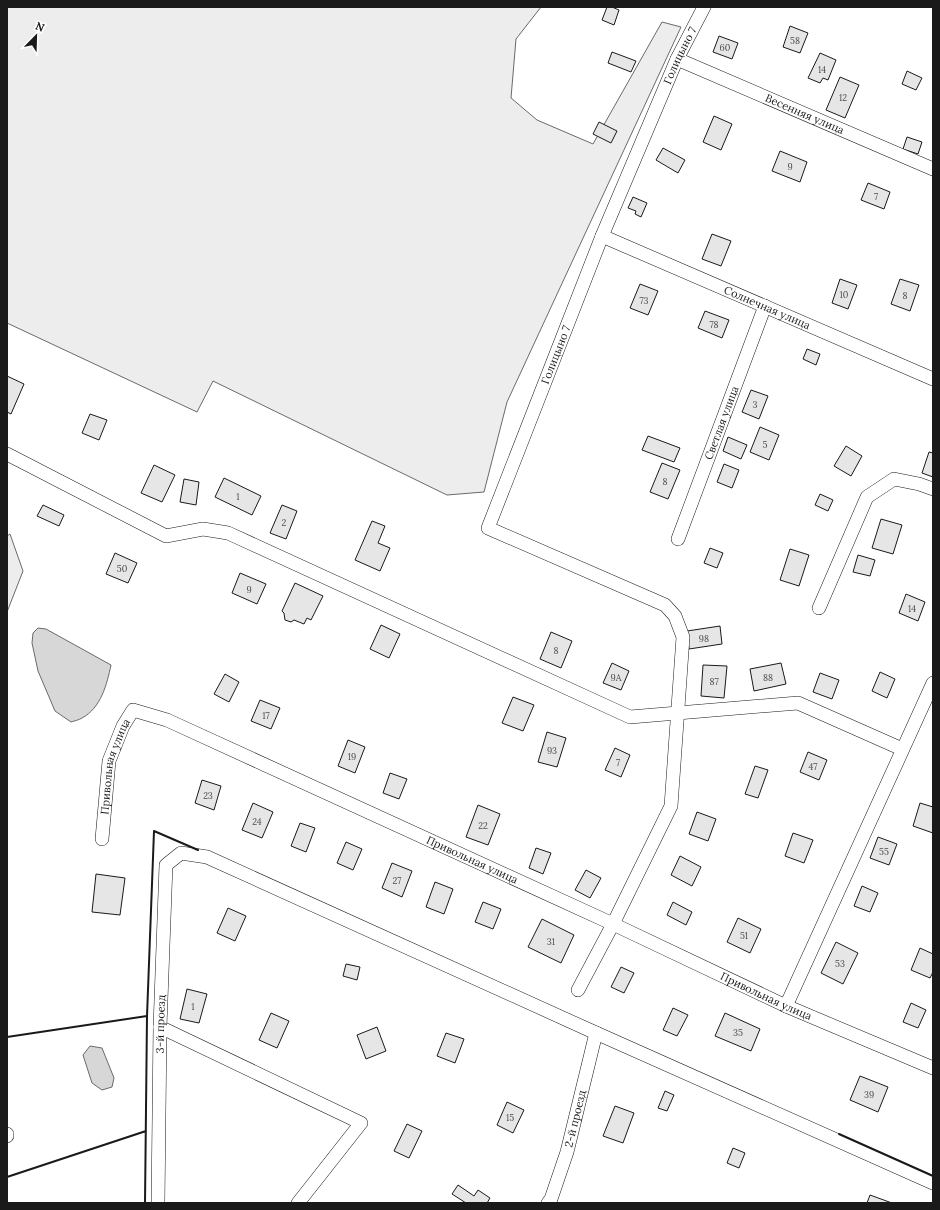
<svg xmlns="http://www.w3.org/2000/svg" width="940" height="1210" font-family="Lora,serif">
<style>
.built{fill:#ededed;stroke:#6a6a6a}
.water{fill:#d7d7d7;stroke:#6a6a6a}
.building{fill:#e6e6e6;stroke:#1a1a1a}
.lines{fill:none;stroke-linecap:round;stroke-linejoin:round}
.minor-casing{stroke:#1a1a1a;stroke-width:14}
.minor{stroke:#fff;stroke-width:13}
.wall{stroke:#1a1a1a;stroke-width:2}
.labels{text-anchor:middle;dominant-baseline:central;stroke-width:3;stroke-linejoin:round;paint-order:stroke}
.number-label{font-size:9px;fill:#4d4d4d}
.street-label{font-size:11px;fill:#1a1a1a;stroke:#fff}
</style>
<rect width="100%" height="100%" fill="#fff"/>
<!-- built -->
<path class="built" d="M7,7H541L516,39L511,98L537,120L593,144L662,22L681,27L507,402L484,492L447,495L213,381L197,412L7,323Z
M10,534L23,571L7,612V536Z"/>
<!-- water -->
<path class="water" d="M38,628L46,629L111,665C107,684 101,708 82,718C79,720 74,721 71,722L55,711L38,671L32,643L33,633Z
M90,1046L102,1048L114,1078L112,1087L102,1090L92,1083L83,1055Z"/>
<!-- building -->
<path class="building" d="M607,7H612L619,10L614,25L602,20Z
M790,26L808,33L800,53L783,47Z
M719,36L738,43L732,59L713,52Z
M612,52L636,61L631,72L608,63Z
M820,53L836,60L828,80L823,78L820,83L808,78Z
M907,71L922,78L916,90L902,84Z
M840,77L859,85L845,118L826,110Z
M714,116L732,124L721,150L703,142Z
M599,122L617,131L611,143L593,134Z
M907,137L922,142L918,154L903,149Z
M663,148L685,160L678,173L656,160Z
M780,151L807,162L800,182L772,171Z
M868,183L890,192L884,209L861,200Z
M633,197L647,203L641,217L635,214L636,211L628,208Z
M712,234L731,241L721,266L702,259Z
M840,279L857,285L848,309L832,303Z
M900,279L919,285L910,311L891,304Z
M640,284L658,291L648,315L630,308Z
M705,311L729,320L722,338L698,328Z
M807,349L820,354L816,365L803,359Z
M7,376L24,384L11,414L7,412Z
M751,390L768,396L759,419L742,412Z
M90,414L107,420L99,440L82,433Z
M760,427L779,435L769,460L750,452Z
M648,436L680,448L674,462L642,450Z
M728,437L747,445L741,459L723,451Z
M846,446L862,456L851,476L834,466Z
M929,452L933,453V477L922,473Z
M662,463L680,470L668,499L650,492Z
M724,464L739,470L732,488L717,482Z
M154,465L175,475L162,502L141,493Z
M224,478L261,496L252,515L215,497Z
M184,479L199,482L196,505L180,502Z
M820,494L833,500L828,511L815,505Z
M43,505L64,515L59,526L37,516Z
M282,505L297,511L286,539L270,533Z
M881,519L902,525L893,554L872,548Z
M372,521L385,526L378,543L390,548L380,571L355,560Z
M710,548L723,553L717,568L704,563Z
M790,549L809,555L799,586L780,580Z
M115,553L137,563L128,583L106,574Z
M858,555L875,560L870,576L853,572Z
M240,573L266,584L257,604L232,593Z
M295,583L323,596L311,620L307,618L304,624L294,620L291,622L285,620L284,613L282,611Z
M906,594L925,602L918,621L899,613Z
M381,625L400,634L389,658L370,649Z
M720,626L722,644L689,649L687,631Z
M551,632L572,641L561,668L540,659Z
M612,663L629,671L621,690L603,683Z
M781,663L786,684L754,691L750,669Z
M703,665L727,666L724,698L701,696Z
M880,672L895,679L887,698L872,691Z
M820,673L839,680L832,699L813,692Z
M225,674L239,682L229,702L214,694Z
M513,697L534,705L523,731L502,723Z
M260,700L280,708L271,729L251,721Z
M547,732L566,738L557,767L538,762Z
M348,740L365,747L355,773L338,766Z
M615,748L630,755L621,777L605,770Z
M808,752L827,760L819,780L800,772Z
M755,766L768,770L758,798L745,794Z
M390,773L407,779L399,799L383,793Z
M202,780L221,786L214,810L195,803Z
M253,803L273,812L262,838L242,830Z
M920,803L933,807V833L913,826Z
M478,805L500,814L488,845L466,837Z
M697,812L716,819L708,841L689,834Z
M300,823L315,828L306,852L291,846Z
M793,833L813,840L804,863L785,856Z
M878,837L897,844L889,865L870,858Z
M346,842L362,849L353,870L337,863Z
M536,848L551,853L543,874L529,868Z
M680,856L701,867L692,886L671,875Z
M392,863L412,871L402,897L382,888Z
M586,870L601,878L590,898L575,890Z
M96,874L125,878L120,915L92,912Z
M435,882L453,889L444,914L426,907Z
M862,886L878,893L870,912L854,906Z
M483,902L501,909L493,929L475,922Z
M673,902L692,912L686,925L667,915Z
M228,908L246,916L235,941L217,933Z
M738,918L761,929L750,953L727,942Z
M542,919L574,935L561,963L528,947Z
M836,942L858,953L843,984L821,973Z
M920,948L933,954V972L930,978L911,970Z
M346,964L360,967L357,980L343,976Z
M621,967L634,973L624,993L611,987Z
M187,989L207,994L199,1023L180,1019Z
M911,1003L926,1010L918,1028L903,1022Z
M673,1008L688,1015L677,1036L663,1030Z
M271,1013L289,1021L277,1048L259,1040Z
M725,1013L760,1029L751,1051L715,1036Z
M377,1027L386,1051L366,1059L357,1035Z
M446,1033L464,1039L455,1063L437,1056Z
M860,1076L888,1087L878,1112L850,1100Z
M665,1091L674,1095L667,1111L658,1108Z
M507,1102L524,1110L513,1133L497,1125Z
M615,1106L634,1113L623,1143L603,1136Z
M407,1124L422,1131L409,1158L394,1151Z
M733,1148L745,1153L739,1168L727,1163Z
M458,1185L474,1196L478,1190L490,1198L487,1203H466L452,1194Z
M870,1195L892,1203H867Z"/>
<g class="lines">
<defs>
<g id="minor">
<path id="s1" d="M677,59L933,169"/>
<path id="s2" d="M602,236L933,379"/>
<path d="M7,454L166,536L203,529L228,533L630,717L798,703L902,749"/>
<path id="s3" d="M678,539L765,306"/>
<path d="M819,608L867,497L894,479L919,484L933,489"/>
<path id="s4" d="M102,839L109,761L123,726L133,710L167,720L613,924L786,1006L933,1068"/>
<path id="s5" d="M578,990L613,924L671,806L683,637L675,616L665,605L488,528L602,236L677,59L704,7"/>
<path d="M786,1006L933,683"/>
<path d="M160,1027L361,1123L298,1203"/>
<path d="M7,1134V1136"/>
<path id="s6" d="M158,1203L160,1027L166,865L181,853L207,857L596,1033L933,1183"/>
<path id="s7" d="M548,1203L551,1199L567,1152L596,1033"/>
</g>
</defs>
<!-- minor casing -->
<use href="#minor" class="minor-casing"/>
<!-- minor -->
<use href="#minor" class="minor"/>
<!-- wall -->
<path class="wall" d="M7,1037L147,1016
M839,1134L933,1176
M7,1177L146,1131
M145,1203L147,1016L154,831L198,850"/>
</g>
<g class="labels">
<!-- number labels -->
<g class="number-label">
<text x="795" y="40">58</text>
<text x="725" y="47">60</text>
<text x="822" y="69">14</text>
<text x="843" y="97">12</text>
<text x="790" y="166">9</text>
<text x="876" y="196">7</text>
<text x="844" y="294">10</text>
<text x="905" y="295">8</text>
<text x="644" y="300">73</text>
<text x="714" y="324">78</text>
<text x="755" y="404">3</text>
<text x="765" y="444">5</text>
<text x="665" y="481">8</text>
<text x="238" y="496">1</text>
<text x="284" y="522">2</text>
<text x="122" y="568">50</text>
<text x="249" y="589">9</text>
<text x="912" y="608">14</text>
<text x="704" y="638">98</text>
<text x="556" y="650">8</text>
<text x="616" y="677">9А</text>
<text x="768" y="677">88</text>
<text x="714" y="681">87</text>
<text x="266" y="715">17</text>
<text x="552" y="750">93</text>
<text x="352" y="756">19</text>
<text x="618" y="762">7</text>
<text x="813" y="766">47</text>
<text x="208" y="795">23</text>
<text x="257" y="821">24</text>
<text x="483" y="825">22</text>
<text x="884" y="851">55</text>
<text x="397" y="880">27</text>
<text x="744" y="935">51</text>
<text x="551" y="941">31</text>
<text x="840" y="963">53</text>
<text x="193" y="1006">1</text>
<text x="738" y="1032">35</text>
<text x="869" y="1094">39</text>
<text x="510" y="1117">15</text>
</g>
<!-- street labels -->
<g class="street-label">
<text stroke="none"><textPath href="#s5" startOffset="1116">Голицыно 7</textPath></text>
<text stroke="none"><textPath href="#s1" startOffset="139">Весенняя улица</textPath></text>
<text stroke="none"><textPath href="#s2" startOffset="180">Солнечная улица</textPath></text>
<text stroke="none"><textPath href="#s5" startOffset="792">Голицыно 7</textPath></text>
<text stroke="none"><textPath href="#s3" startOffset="124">Светлая улица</textPath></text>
<text stroke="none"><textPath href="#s4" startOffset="74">Привольная улица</textPath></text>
<text stroke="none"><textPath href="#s4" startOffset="506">Привольная улица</textPath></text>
<text stroke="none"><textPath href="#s4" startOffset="830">Привольная улица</textPath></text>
<text stroke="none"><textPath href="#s6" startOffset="179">3-й проезд</textPath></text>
<text stroke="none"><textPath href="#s7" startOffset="89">2-й проезд</textPath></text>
</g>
</g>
<!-- border -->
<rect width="940" height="1210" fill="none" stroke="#1a1a1a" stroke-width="16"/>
<!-- north arrow -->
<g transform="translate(36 36) rotate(23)" stroke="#ffffff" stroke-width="3" paint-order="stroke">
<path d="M0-3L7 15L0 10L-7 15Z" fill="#1a1a1a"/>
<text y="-6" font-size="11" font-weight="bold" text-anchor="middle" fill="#1a1a1a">N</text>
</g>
</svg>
